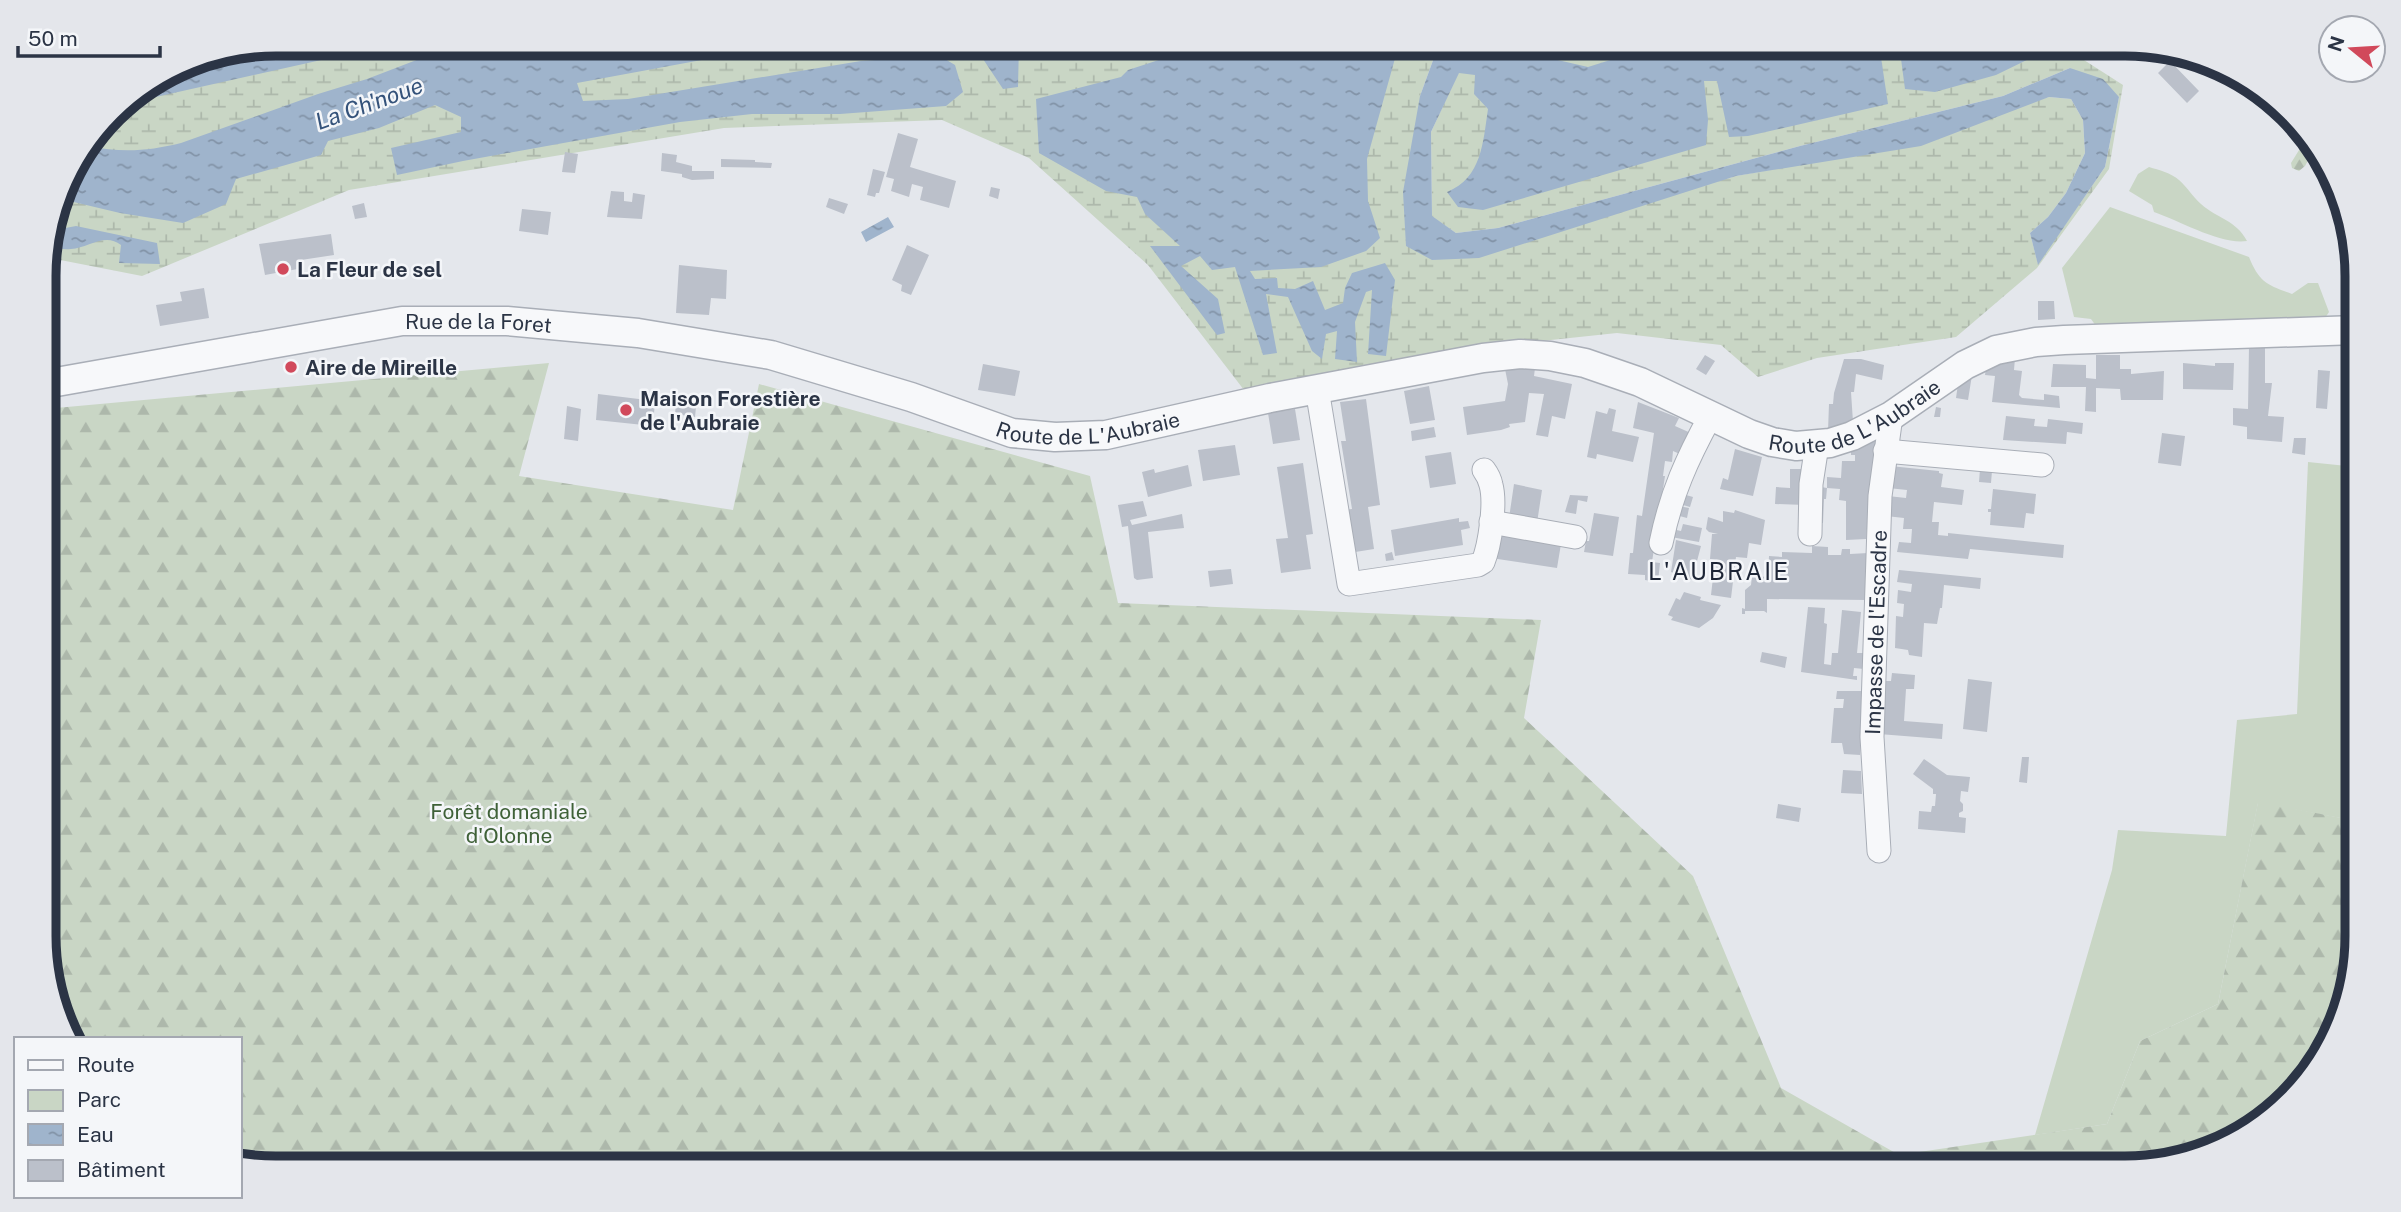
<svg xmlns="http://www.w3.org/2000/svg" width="2401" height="1212" font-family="'Public Sans',sans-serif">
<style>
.green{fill:#c9d6c5}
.forest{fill:url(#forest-firs)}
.wetland{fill:url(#wetland-marsh)}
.water{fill:url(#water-ripples)}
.building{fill:#bbc0ca}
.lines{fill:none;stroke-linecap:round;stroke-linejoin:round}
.minor-casing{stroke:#a9aeb7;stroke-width:25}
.tertiary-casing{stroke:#a9aeb7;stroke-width:31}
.minor{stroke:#f7f8fa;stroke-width:23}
.tertiary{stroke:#f7f8fa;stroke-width:28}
.poi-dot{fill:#d1495b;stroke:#f4f6f9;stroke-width:2.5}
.labels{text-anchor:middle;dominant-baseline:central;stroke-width:5;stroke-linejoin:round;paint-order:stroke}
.poi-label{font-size:21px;font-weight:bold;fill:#2b3445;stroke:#f4f6f9;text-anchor:start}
.street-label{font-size:21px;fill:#2b3445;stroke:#f4f6f9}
.park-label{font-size:21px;fill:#3f6138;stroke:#f4f6f9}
.water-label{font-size:23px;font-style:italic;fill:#34527a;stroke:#f4f6f9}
.quarter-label{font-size:24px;letter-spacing:2px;fill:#1d2536;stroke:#f4f6f9}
.rim{fill:none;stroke:#2b3445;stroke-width:9}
</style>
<defs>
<pattern id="forest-firs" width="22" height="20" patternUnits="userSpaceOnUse" patternTransform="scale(1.75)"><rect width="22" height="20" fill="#c9d6c5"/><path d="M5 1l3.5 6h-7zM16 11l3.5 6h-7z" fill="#adb8ab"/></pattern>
<pattern id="wetland-marsh" width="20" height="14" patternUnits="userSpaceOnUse" patternTransform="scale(1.75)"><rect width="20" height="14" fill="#c9d6c5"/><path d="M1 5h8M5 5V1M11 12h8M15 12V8" fill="none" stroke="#adb8ab"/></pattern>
<pattern id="water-ripples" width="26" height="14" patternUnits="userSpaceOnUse" patternTransform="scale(1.75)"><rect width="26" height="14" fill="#9fb4cc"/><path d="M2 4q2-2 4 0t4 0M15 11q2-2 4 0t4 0" fill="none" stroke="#8293a7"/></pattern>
</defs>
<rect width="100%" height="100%" fill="#e4e7ec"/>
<!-- green -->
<path class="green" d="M2149,167C2159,170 2171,173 2179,180C2187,187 2193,197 2201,204C2218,219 2236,220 2247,241C2221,245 2180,221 2154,212L2152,205L2129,191L2138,174Z
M2110,207L2249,257C2259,282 2267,285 2292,294L2308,283H2318L2329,312L2325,318L2096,326L2091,319L2074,317L2062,268Z
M2308,462L2347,466L2345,501H2356L2357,821L2258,803L2218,1004L2140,1041L2107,1124L2035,1135L2112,870L2118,830L2226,836L2237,720L2297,714Z"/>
<!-- forest -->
<path class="forest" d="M2309,134L2315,148L2305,166L2299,171L2292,168L2291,163Z
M549,363L519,476L733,510L759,384L1090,476L1118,603L1541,620L1524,718L1693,876L1781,1088L1899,1155L2107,1124L2140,1041L2218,1004L2258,802L2357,821V936L2333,1038L2254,1129L2140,1168H276L240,1160V1039H76L46,967L45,409Z"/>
<!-- wetland -->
<path class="wetland" d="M276,44H1439L1420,96L1432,260L1736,176L1802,164L2049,97L2071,99L2083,120L2085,153L2066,193L2048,217L2030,233L2038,264L2105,167L2119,97L2070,68L2003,96L1800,146L1498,228L1456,233L1432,217L1431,132L1463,63L1481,44H2059L2123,85L2109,169L2037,268L1956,337L1817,358L1758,377L1721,345L1617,333L1532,342L1244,390L1148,265L1029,158L942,120L724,128L349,190L142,276L45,257L68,173L123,102L187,61Z"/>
<!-- water -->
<path class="water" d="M276,44H393L120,105L187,61Z
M475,44H788L577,83L583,101L628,99L861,61L931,56L945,59L955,65L963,92L946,106L840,114H752L680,122L463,161L397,175L391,148L461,132V117L435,105L379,128L328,141L321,155L236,179L226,204L183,223L120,213L61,199L68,173L89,146C121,153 149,151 181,143L318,94L367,79L427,56Z
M973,44H1019L1018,87L1003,89Z
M1208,44H1399L1367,159L1368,201L1380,238L1366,251L1321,267L1250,271L1255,279L1277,278L1278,288L1295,289L1313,281L1325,310L1343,303L1345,288L1352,273L1385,263L1395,280L1386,356L1368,354L1372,290L1366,292L1355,322L1357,362L1335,359L1337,331L1326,334L1322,359L1312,351L1288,297L1266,294L1277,353L1263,355L1235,267L1212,270L1200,256L1181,266L1218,299L1225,333L1217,335L1150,246H1180L1145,214L1137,197L1106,191L1039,153L1036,99L1121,77L1128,70Z
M1439,44H1506L1519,51L1588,67L1639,51L1678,44H1885L1881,46L1880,51L1888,104L1748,136L1729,137L1717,81H1704L1708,120L1706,145L1483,210L1458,207L1447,192C1482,178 1483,142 1488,109L1474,94L1475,75L1459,73L1431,132L1432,216L1456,233L1498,228L1800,146L2003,96L2070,68L2103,79L2119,97L2105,167L2038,265L2030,233L2048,217L2066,193L2085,153L2083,120L2071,99L2049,97L1921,146L1736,176L1479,258L1432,260L1406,246L1403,192L1420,96Z
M1899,44H2046L2041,53L1996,75L1935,92L1905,89Z
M888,217L894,227L866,242L861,232Z
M76,226L157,243L160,264L119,263L121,245C105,232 88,248 71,249C63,250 56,248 48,246L53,227L55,230Z"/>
<!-- building -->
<path class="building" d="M2170,61L2199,91L2187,103L2158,73Z
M898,133L918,139L910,167L956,181L949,208L920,200L923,187L912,184L909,197L891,191L894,179L886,177Z
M565,152L578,154L575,173L562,172Z
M662,153L677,155L676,162L692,166V171H714V179L692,180L682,177V174L661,171Z
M721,159L755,160V162L772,163L771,168L721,167Z
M873,169L885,172L879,193H876L875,197L867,195Z
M991,187L1000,189L998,199L989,196Z
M611,191L624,192V201L632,202L633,193L645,195L642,219L607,217Z
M829,198L848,204L844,214L826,207Z
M364,203L367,217L355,219L352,206Z
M522,209L551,212L548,235L519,231Z
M331,234L334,255L301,260L303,268L265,275L259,244Z
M907,245L929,255L911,295L901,291L902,285L892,280Z
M679,265L727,270L726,299L711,298L709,315L676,313Z
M204,288L209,318L160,326L156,305L182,301L180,292Z
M2038,301H2054L2055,319L2038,320Z
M2265,345V383H2272L2268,416L2284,417L2282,442L2247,439V427L2233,425V408L2248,409L2249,346Z
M1705,355L1715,361L1706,375L1696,369Z
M2096,355H2120V369H2131V374L2164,371L2163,400H2121L2120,389L2096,388V412L2085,411L2086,387H2051L2053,364L2086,365V378L2096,379Z
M2015,358L2014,370L2022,371L2019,395L2022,398L2044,400V394L2059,396L2060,408L1992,402L1995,376L1985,375L1986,368Z
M1844,359H1861L1884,365L1882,380L1856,374L1854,392H1851L1853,422L1828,431L1829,404H1833L1834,393Z
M2183,363L2215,366V363H2234L2233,390L2183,389Z
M983,364L1020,371L1015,396L978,390Z
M1520,367L1535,368L1534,376L1572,384L1565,419L1552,416L1548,437L1536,435L1544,394L1529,393L1525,422L1509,424L1510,427L1501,430L1467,435L1463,407L1505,401L1508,384L1505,369H1520Z
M2318,370L2330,371L2327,409L2316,408Z
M1972,375L1968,400L1956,398L1958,384Z
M1429,386L1435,420L1410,424L1404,391Z
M598,394L655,401L653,426L596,420Z
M1366,399L1380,505L1368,507L1374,549L1349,553L1343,510L1352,509L1341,441H1346L1340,402Z
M1638,402L1679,418L1675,426L1693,434L1682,455L1673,451L1672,462L1665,461L1663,476H1665L1652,562L1660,563L1658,582L1645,580V575L1628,574L1630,553H1633L1637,515L1642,516L1654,433L1633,428Z
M676,404L696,407L695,417L675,414Z
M567,406L581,409L578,441L564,439Z
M1936,407L1941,408L1940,417H1934Z
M1609,408L1616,410L1612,431L1639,437L1633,462L1597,454L1596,459L1587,457L1596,411L1607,414Z
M1295,409L1300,440L1273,444L1268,413Z
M2006,416L2035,419L2034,426L2047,427L2048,419L2083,423L2082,434L2067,432L2066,444L2003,440Z
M1434,427L1436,437L1412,441L1411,431Z
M2162,433L2185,436L2181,466L2158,463Z
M1876,437L1866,539L1846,540V501L1839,500L1840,489L1827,488V477L1841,478L1842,461H1855V455H1851V448Z
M2294,438H2306L2305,455L2292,453Z
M1235,445L1240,475L1203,481L1198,450Z
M1735,449L1762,457L1753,496L1720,489L1723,478L1728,480Z
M1451,452L1456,484L1430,488L1425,456Z
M1303,463L1313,534L1306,535L1311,569L1281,573L1276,539L1288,538L1277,467Z
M1188,465L1192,486L1148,497L1142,472L1154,469L1155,473Z
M1890,466L1939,471V473L1943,474L1941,487L1964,490L1962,505L1934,502L1932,522H1939L1938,535L1948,536V533L2064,545L2063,558L1970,549L1968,559L1897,552L1899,542L1911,543L1912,529H1903L1904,518L1886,516L1888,496L1906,498L1907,490L1888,488Z
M1790,469H1805V505L1775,504L1776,487L1790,488Z
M1980,469L1992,471L1991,483L1979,482Z
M1514,484L1542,490L1537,523L1509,518Z
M1815,486L1827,488L1826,499H1824L1823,523L1814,522Z
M1993,489L2036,494L2034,514L2026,513L2024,528L1990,525L1991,512H1988V509H1991Z
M1679,493L1693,497L1690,507L1676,503Z
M1570,495L1588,496L1587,502L1578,500L1576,514L1565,512Z
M1143,501L1147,516L1130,520L1132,525L1182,514L1184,528L1148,532L1153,578L1137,580L1134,578L1128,526L1122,527L1118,505Z
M1674,505L1689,508L1687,518L1672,514Z
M1735,510L1765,520L1761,545L1749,543L1747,558L1736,557L1731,598L1711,595L1715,560L1710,559L1712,534H1718L1709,532L1706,529L1708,517L1723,522V511L1734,513Z
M1594,513L1619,517L1613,556L1584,552L1586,541H1589Z
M1459,518V522L1468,521L1470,528L1461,530L1463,545L1395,556L1391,530Z
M1683,524L1702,528L1699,542L1671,537L1672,529L1681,531Z
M1495,533L1561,544L1557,568L1491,558Z
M1676,540L1701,546L1692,580L1671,572Z
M1812,546L1828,547V555H1841L1842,549H1850V554L1868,553L1867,600L1767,599V613L1764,611H1745V614H1742V608L1745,609V590L1751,585L1752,576L1768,577L1769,556L1782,557V552L1812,553Z
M1392,552L1394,560L1386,561L1385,554Z
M1231,569L1233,584L1210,587L1208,571Z
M1899,570L1981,578L1980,589L1944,585L1942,608H1940L1937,624L1924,623L1922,657L1909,655L1908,650L1895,648L1896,616L1903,617L1904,604L1897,603L1898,590L1911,592L1912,584L1897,582Z
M1684,592L1701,597L1700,600L1721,605L1713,618L1699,628L1671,620L1673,617L1668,615L1676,598L1680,600Z
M1808,607L1825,608L1824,623L1827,624L1824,664L1831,665L1832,653H1838L1842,610L1861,612L1857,653H1864V669L1854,668L1853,676H1857V680L1801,672Z
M1762,652L1787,657L1785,668L1760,662Z
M1892,673L1915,675L1914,689H1906L1904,721L1943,724L1942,739L1879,734L1880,681H1891Z
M1968,679L1992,682L1987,732L1963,729Z
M1837,691H1863L1860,755L1844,754L1842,743H1831L1834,708H1843L1844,699H1836Z
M2022,757H2029L2027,783L2019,782Z
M1924,759L1947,775L1970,777L1968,792L1961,791L1960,801L1963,804V811L1959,813V817L1966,818L1965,833L1918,829L1919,811L1931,812L1932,806H1935L1936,794H1933V789L1913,774Z
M1843,770L1861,771L1862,794L1841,793Z
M1778,804L1801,808L1799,822L1776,818Z"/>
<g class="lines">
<defs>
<g id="minor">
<path d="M1317,389L1349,584L1478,565L1483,562C1490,545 1496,503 1491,485C1490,480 1487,474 1484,470"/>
<path d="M1885,451L2042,465"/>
<path d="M1491,522L1575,537"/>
<path d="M1810,534L1811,484L1817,445"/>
<path d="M1661,543C1671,494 1687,459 1711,415"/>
<path id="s1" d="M1879,851L1872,737L1880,496L1891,416"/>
</g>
<g id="tertiary">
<path id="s2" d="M45,384L402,321H507L638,333L771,355L911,397L1012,433L1055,437L1106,435L1270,398L1483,358L1520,354L1550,356L1585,363L1640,382L1749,434L1772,442L1796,446L1830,443L1852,436L1891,416L1965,365L1996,350L2036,342L2064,340L2356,330"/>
</g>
</defs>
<!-- minor casing -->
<use href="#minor" class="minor-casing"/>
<!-- tertiary casing -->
<use href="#tertiary" class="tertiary-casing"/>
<!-- minor -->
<use href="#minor" class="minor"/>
<!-- tertiary -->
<use href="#tertiary" class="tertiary"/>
</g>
<!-- markers -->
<g class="poi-dot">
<circle cx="283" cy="269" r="7"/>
<circle cx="291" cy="367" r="7"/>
<circle cx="626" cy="410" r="7"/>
</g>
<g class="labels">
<!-- poi labels -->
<g class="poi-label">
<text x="297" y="269">La Fleur de sel</text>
<text x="305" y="367">Aire de Mireille</text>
<text x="640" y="398">Maison Forestière<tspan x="640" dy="24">de l'Aubraie</tspan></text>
</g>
<!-- street labels -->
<g class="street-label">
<text stroke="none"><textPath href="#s2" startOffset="439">Rue de la Foret</textPath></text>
<text stroke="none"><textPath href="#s2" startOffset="1862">Route de L'Aubraie</textPath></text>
<text stroke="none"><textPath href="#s2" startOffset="1064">Route de L'Aubraie</textPath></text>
<text stroke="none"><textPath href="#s1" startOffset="219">Impasse de l'Escadre</textPath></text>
</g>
<!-- park labels -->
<g class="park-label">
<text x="509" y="811">Forêt domaniale<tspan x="509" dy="24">d'Olonne</tspan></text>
</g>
<!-- water labels -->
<g class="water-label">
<text transform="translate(369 103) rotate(-20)">La Ch'noue</text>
</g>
<!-- quarter labels -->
<g class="quarter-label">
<text x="1719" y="571">L'AUBRAIE</text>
</g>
</g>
<!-- crop -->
<path d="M0 0H2401V1212H0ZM276 56H2125A220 220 0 0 1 2345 276V936A220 220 0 0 1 2125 1156H276A220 220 0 0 1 56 936V276A220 220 0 0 1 276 56Z" fill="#e4e6eb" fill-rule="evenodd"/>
<path class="rim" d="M276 56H2125A220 220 0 0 1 2345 276V936A220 220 0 0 1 2125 1156H276A220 220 0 0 1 56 936V276A220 220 0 0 1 276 56Z"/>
<!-- legend -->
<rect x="14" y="1037" width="228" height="161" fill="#f4f6f9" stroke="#a4a8b1" stroke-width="2"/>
<rect x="28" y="1060" width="35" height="10" fill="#f7f8fa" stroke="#a4a8b1" stroke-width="2"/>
<text x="77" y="1072" font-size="21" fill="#2b3445">Route</text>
<rect x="28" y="1090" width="35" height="21" fill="#c9d6c5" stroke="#a4a8b1" stroke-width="2"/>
<text x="77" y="1107" font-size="21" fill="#2b3445">Parc</text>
<rect x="28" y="1124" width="35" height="21" fill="url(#water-ripples)" stroke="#a4a8b1" stroke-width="2"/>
<text x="77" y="1142" font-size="21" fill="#2b3445">Eau</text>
<rect x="28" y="1160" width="35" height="21" fill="#bbc0ca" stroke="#a4a8b1" stroke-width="2"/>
<text x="77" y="1177" font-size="21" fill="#2b3445">Bâtiment</text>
<!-- north arrow -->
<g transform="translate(2352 49) rotate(288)"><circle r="33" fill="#f4f6f9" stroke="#a4a8b1" stroke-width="2"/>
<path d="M0-5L12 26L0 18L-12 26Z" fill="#d1495b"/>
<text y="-10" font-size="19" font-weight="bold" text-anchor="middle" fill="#2b3445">N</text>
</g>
<!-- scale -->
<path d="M18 46v10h142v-10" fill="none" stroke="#2b3445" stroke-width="3.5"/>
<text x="28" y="46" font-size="21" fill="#2b3445" stroke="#f4f6f9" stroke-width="5" paint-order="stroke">50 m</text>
</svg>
